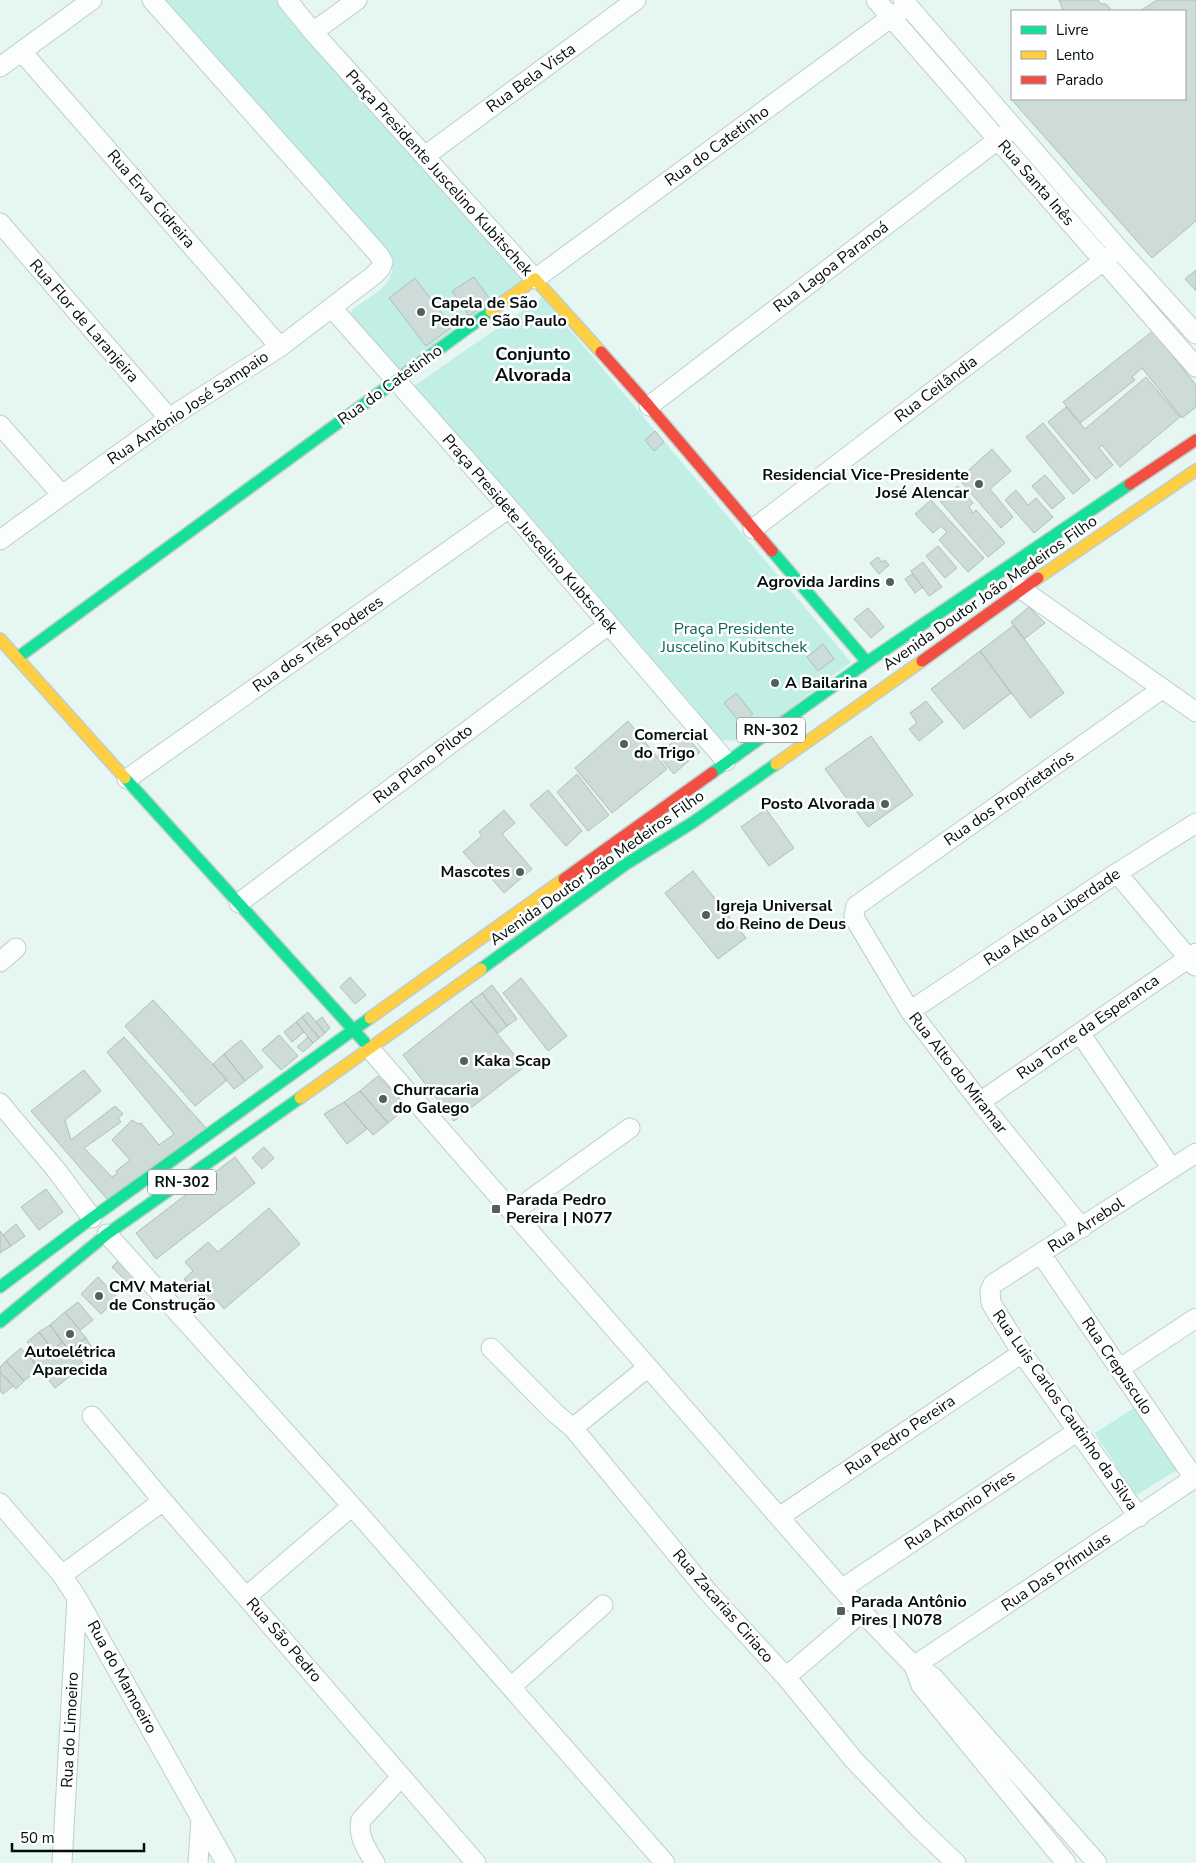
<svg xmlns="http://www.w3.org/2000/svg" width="1196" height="1863" font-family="'Nunito Sans',sans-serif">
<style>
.green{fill:#c1efe5}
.building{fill:#cedcd9;stroke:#b0bebb}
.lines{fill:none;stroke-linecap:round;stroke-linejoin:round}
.street-casing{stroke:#bfceca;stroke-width:21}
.fast-casing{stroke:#bfceca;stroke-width:14}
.slow-casing{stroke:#bfceca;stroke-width:14}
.jam-casing{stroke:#bfceca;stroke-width:14}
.street{stroke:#fbfefd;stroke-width:19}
.fast{stroke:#16e098;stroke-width:11}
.slow{stroke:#ffcf43;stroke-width:11}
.jam{stroke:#f24e42;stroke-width:11}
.poi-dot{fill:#52605d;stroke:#fff;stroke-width:2}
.labels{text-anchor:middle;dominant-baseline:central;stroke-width:5;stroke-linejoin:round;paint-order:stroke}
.shield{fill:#fff;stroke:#4e5755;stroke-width:1}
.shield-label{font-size:15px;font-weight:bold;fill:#020f0c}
.street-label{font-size:16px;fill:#020f0c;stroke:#fff}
.poi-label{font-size:16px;font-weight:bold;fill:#020f0c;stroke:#fff;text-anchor:start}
.park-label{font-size:16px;fill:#0f6558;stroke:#fff}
.neighbourhood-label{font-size:18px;font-weight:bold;fill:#020f0c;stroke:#fff}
</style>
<rect width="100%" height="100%" fill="#e6f7f3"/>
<!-- green -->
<path class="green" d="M163,0H278L522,280L400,371L351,319V312L354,308C372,295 396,286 392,260Z
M542,297L851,662L747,741L719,740L414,386Z
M1137,1406L1177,1470L1135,1496L1095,1433Z"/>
<!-- building -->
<path class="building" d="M1059,0H1098L1101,4H1106L1112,11H1063Z
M1157,0H1196V221L1152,258L1011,99H1185V11H1140Z
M1196,270V291L1185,279Z
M474,277L491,301L469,316L452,291Z
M415,278L452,327L426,346L389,298Z
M1153,331L1196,385V407L1182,418L1142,368L1132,377L1135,380L1080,423L1063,402Z
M1146,377L1180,417L1120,467L1102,445L1099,448L1113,465L1096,479L1048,422L1066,407L1085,429Z
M1043,423L1090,480L1073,494L1026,437Z
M655,431L664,442L654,451L645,440Z
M992,449L1011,471L990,489L1013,517L1001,528L959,479Z
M1045,475L1065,498L1052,509L1032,486Z
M958,486L973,503L969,507L973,513L976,510L1005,543L988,557L940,501Z
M1016,490L1028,505L1036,498L1053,517L1034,533L1005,500Z
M931,500L984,558L968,572L939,540L947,532L941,526L933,533L915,514Z
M938,546L957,568L945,578L926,556Z
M878,557L882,562L885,560L889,565L879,574L870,563Z
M923,562L942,587L929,596L911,571Z
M912,574L923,587L915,593L905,579Z
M1029,607L1045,623L1024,639L1011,622Z
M868,608L884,627L871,638L854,619Z
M1014,625L1064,693L1030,718L980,651Z
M823,644L834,659L818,671L807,657Z
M980,651L1011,693L964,729L931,689Z
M736,693L753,714L741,724L724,703Z
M926,701L943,722L919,741L909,729L917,723L910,713Z
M628,721L667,769L612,813L575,768Z
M684,733L700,752L685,764L669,745Z
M871,736L913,795L868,827L825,769Z
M669,745L685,764L674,774L658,755Z
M577,774L609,815L588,831L557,792Z
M548,790L582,831L566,846L530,805Z
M766,809L794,848L769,866L741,827Z
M504,810L515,823L502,834L532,869L504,893L486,872H481L463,852L482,836L479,832Z
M693,871L746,938L718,959L665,893Z
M350,977L366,995L355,1004L340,987Z
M521,978L567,1036L548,1051L503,993Z
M492,985L517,1019L507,1026L482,993Z
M482,993L507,1026L498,1033L471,1001Z
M153,1000L227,1080L195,1106L125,1026Z
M471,1001L524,1067L454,1121L403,1055Z
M308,1012L325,1033L319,1038L302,1017Z
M302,1017L319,1038L313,1043L296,1022Z
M322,1017L330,1028L325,1033L316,1022Z
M296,1022L304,1032L292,1042L284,1032Z
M279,1035L298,1056L281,1070L262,1050Z
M124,1037L207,1129L107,1199L31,1111L84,1070L101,1091L65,1120L71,1140L115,1106L123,1114L118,1118L121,1122L84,1148L112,1177L117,1174L116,1171L130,1160L112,1140L132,1120L138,1124L141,1123L159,1145L174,1134L107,1052Z
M308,1037L313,1043L303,1052L297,1047Z
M241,1040L263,1067L245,1081L224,1054Z
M224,1054L245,1081L234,1089L213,1064Z
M378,1076L407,1107L388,1123L360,1091Z
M360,1091L388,1123L373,1135L344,1102Z
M344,1102L367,1129L347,1144L324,1114Z
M264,1147L274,1158L262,1169L252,1158Z
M235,1157L255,1183L156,1259L136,1233Z
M46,1189L63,1212L39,1230L21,1207Z
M269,1208L300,1244L224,1309L217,1300L209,1307L184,1279L193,1271L185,1262L208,1242L218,1252Z
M16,1224L25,1236L11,1246L3,1235Z
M0,1231L11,1246L0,1253Z
M121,1258L144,1281L135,1290L112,1267Z
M98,1277L118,1298L101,1314L81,1294Z
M78,1302L93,1320L80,1330L65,1312Z
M65,1312L86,1338L69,1350L50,1325Z
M50,1325L62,1342L53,1350L39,1332Z
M39,1332L53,1350L62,1342L69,1350L86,1338L93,1349L80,1359L84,1365L55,1388L30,1357L36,1352L27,1342Z
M21,1348L39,1369L24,1381L6,1361Z
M6,1361L24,1381L16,1389L0,1372V1367Z
M0,1372L13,1386L3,1394L0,1391Z"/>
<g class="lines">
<defs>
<path id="street" d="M287,0L313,32L535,279L908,5
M876,0L1196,367
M903,0L1119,249L1196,334
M313,32L357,0
M22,52L280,347
M0,67L92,0
M425,156L636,0
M0,223L169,418
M332,308L509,508L726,761
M649,406L1013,128
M0,425L61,494
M753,529L1119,249
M0,540L169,418L280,347L374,275L380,269L383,262L379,255L152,0
M1021,589L1196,712
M127,779L509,508
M1117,873L1195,966
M239,903L608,625
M0,962L16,948
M910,1011L1117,873L1196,823
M1080,1033L1172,1169
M370,1049L862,1612L914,1666L933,1677L1097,1863
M980,1102L1196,953
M0,1103L57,1171L92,1218
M513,1212L630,1128
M1082,1228L980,1102L910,1011L855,919L854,915L856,906L1162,689
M107,1234L352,1506L665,1863
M1041,1254L1194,1478
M491,1348L555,1413L573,1428L708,1592L786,1677L853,1759L918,1827L956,1863
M1119,1369L1196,1318
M92,1416L163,1501L476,1863
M573,1428L648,1367
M0,1503L62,1575L77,1598L226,1863
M779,1517L1022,1353
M1139,1517L1022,1353L991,1303L990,1291L993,1284L1196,1153
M62,1575L163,1501
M843,1588L1078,1431
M246,1597L352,1506
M914,1666L1196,1477
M914,1666L921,1685L1066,1863
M786,1677L862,1612
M511,1687L603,1605
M62,1863L77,1598
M198,1863L201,1818
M375,1863C367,1849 357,1837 361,1820L401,1777"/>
<path id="fast" d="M772,551L867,662
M17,658L491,311
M712,773L867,662L1130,484
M125,778L368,1046
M481,969L626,864L692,823L776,764
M0,1287L92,1218L370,1018
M0,1322L107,1234L300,1098"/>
<path id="slow" d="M491,311L535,279L601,352
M1038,578L1196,470
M0,639L125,778
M776,764L922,661
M370,1018L564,879
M300,1098L481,969"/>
<path id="jam" d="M601,352L649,406L772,551
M1130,484L1196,440
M922,661L1038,578
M564,879L712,773"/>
</defs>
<!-- street casing -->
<use href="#street" class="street-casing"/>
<!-- fast casing -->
<use href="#fast" class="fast-casing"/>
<!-- slow casing -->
<use href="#slow" class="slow-casing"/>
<!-- jam casing -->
<use href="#jam" class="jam-casing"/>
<!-- street -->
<use href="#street" class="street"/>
<!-- fast -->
<use href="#fast" class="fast"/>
<!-- slow -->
<use href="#slow" class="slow"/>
<!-- jam -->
<use href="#jam" class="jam"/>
</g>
<!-- markers -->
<g class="poi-dot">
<circle cx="421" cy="312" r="5"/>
<circle cx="979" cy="484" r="5"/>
<circle cx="890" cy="582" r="5"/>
<circle cx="775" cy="683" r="5"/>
<circle cx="624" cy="744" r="5"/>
<circle cx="885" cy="804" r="5"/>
<circle cx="520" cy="872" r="5"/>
<circle cx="706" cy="915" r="5"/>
<circle cx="464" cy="1061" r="5"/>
<circle cx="383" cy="1099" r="5"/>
<rect x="491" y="1204" width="10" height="10" rx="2.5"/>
<circle cx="99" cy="1296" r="5"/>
<circle cx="70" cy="1334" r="5"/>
<rect x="836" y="1606" width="10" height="10" rx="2.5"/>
</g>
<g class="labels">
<!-- shield labels -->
<g class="shield">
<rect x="737" y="717.5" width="68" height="25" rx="4"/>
<rect x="148" y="1169.5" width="68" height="25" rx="4"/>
</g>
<g class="shield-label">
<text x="771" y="730">RN-302</text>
<text x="182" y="1182">RN-302</text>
</g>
<!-- street labels -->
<g class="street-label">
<text transform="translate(531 78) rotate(-36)">Rua Bela Vista</text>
<text transform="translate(717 146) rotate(-36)">Rua do Catetinho</text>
<text transform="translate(439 173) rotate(48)">Praça Presidente Juscelino Kubitschek</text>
<text transform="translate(1036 183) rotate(49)">Rua Santa Inês</text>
<text transform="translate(151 199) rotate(49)">Rua Erva Cidreira</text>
<text transform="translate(831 267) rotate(-37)">Rua Lagoa Paranoá</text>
<text transform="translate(84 321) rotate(49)">Rua Flor de Laranjeira</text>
<text transform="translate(390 385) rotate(-36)">Rua do Catetinho</text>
<text transform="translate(936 389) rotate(-37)">Rua Ceilândia</text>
<text transform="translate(188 408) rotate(-34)">Rua Antônio José Sampaio</text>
<text transform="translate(530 534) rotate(49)">Praça Presidete Juscelino Kubtschek</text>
<text transform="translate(990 593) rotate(-35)">Avenida Doutor João Medeiros Filho</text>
<text transform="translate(318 644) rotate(-35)">Rua dos Três Poderes</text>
<text transform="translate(423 764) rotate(-37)">Rua Plano Piloto</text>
<text transform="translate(1009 798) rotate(-35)">Rua dos Proprietarios</text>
<text transform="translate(597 868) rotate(-35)">Avenida Doutor João Medeiros Filho</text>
<text transform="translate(1052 917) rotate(-34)">Rua Alto da Liberdade</text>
<text transform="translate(1088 1027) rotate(-35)">Rua Torre da Esperanca</text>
<text transform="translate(958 1073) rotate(52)">Rua Alto do Miramar</text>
<text transform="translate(1086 1225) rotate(-33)">Rua Arrebol</text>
<text transform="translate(1117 1366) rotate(56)">Rua Crepusculo</text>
<text transform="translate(1065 1410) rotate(55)">Rua Luis Carlos Cautinho da Silva</text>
<text transform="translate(900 1435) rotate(-34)">Rua Pedro Pereira</text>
<text transform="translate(960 1510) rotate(-34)">Rua Antonio Pires</text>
<text transform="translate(1056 1572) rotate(-34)">Rua Das Prímulas</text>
<text transform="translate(723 1606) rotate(49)">Rua Zacarias Ciriaco</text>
<text transform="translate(284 1640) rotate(49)">Rua São Pedro</text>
<text transform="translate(122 1677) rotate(61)">Rua do Mamoeiro</text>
<text transform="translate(70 1730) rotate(-87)">Rua do Limoeiro</text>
</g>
<!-- poi labels -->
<g class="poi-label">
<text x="431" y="303">Capela de São<tspan x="431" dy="18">Pedro e São Paulo</tspan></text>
<text x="969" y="475" text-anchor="end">Residencial Vice-Presidente<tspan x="969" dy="18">José Alencar</tspan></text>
<text x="880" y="582" text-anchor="end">Agrovida Jardins</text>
<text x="785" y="683">A Bailarina</text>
<text x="634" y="735">Comercial<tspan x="634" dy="18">do Trigo</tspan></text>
<text x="875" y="804" text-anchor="end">Posto Alvorada</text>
<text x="510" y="872" text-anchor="end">Mascotes</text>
<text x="716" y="906">Igreja Universal<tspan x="716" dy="18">do Reino de Deus</tspan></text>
<text x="474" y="1061">Kaka Scap</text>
<text x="393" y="1090">Churracaria<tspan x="393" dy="18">do Galego</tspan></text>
<text x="506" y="1200">Parada Pedro<tspan x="506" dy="18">Pereira | N077</tspan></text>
<text x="109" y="1287">CMV Material<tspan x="109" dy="18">de Construção</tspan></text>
<text x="70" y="1352" text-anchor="middle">Autoelétrica<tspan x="70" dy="18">Aparecida</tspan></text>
<text x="851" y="1602">Parada Antônio<tspan x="851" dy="18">Pires | N078</tspan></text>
</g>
<!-- park labels -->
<g class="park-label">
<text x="734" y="629">Praça Presidente<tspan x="734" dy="18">Juscelino Kubitschek</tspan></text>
</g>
<!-- neighbourhood labels -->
<g class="neighbourhood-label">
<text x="533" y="354">Conjunto<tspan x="533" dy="21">Alvorada</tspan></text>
</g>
</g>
<!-- legend -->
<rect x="1011" y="10" width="175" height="90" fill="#ffffff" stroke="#9a9f9e"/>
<rect x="1021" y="26" width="25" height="8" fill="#16e098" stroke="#9a9f9e"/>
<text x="1056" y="35" font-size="15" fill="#020f0c">Livre</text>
<rect x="1021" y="51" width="25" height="8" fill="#ffcf43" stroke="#9a9f9e"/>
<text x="1056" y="60" font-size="15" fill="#020f0c">Lento</text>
<rect x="1021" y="76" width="25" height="8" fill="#f24e42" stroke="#9a9f9e"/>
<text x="1056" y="85" font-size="15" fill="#020f0c">Parado</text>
<!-- scale -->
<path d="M12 1843v8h132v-8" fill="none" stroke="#020f0c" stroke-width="2.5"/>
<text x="20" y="1843" font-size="15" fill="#020f0c" stroke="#ffffff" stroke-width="4" paint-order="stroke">50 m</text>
</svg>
